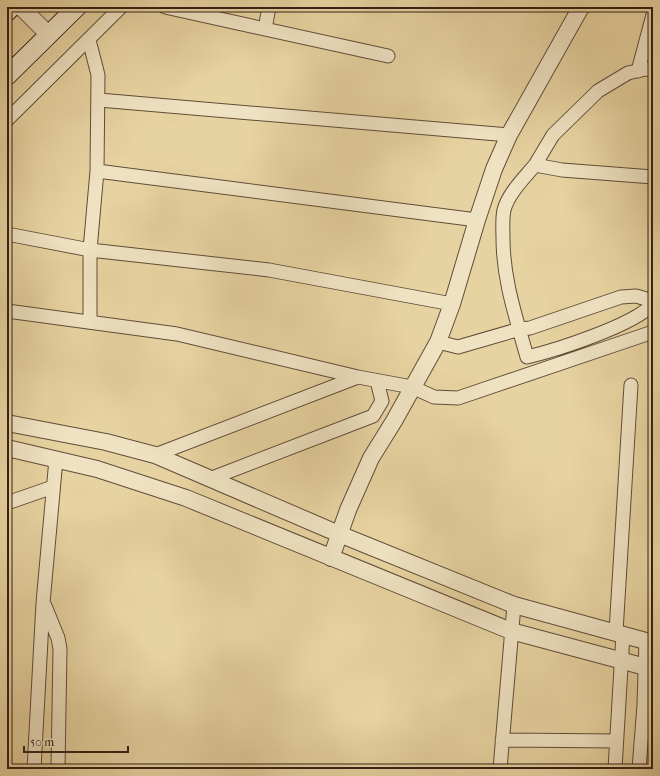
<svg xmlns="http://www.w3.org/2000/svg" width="660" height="776" font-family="'IM FELL French Canon',serif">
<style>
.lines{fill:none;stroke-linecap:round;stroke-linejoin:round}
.minor-casing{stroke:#604d39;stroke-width:15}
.tertiary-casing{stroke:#604d39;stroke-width:18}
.secondary-casing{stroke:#332016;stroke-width:20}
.minor{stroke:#efe2c2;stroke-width:13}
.tertiary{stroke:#efe2c2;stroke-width:16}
.secondary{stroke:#efe2c2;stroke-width:18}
</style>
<rect width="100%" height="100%" fill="#e7d3a1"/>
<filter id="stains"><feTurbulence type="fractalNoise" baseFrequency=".005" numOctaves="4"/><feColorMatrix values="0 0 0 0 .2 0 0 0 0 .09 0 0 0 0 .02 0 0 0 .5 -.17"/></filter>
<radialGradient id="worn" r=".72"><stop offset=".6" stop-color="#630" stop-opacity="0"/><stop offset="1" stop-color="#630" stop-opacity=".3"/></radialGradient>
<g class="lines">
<defs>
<path id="minor" d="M165,7L388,56
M265,29L269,7
M89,40L98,75L97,171
M638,71L653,15
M99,100L509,135
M7,120L121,7
M535,165L553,135L598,91L628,73L645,69L653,70
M653,177L562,170L535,165C524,178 508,194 504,210C502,219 503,229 503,238C503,280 516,317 527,357C557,350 634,325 653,304
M7,234L90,250L269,270L452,304
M7,311L177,334L358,377L412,387L434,397L458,398L653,332
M90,321V250L97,171L477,220
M438,342L458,347L520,329L530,328L621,297L636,296L653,301
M155,455L358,377
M212,478L373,416L382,401L377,381
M7,503L53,487
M45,606L58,638L60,649L58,769
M616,632L631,385
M502,740L616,741
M34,769L43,603L56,459
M500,769L514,605
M615,769L623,634
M639,769L644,705L646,640"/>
<path id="tertiary" d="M21,7L49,35
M7,423L106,442L155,455L339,534L514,605L653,643
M7,448L97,469L186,498L511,631L653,669
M331,558L348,510L371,458L394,421L438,342L452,304L477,220L494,169L509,135L581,7"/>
<path id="secondary" d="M7,12L12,7
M7,76L77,7"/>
</defs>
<!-- minor casing -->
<use href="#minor" class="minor-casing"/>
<!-- tertiary casing -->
<use href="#tertiary" class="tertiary-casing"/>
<!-- secondary casing -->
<use href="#secondary" class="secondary-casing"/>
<!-- minor -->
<use href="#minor" class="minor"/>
<!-- tertiary -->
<use href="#tertiary" class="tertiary"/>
<!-- secondary -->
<use href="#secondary" class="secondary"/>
</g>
<!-- margin -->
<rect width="660" height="776" fill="none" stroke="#e7d3a1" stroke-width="24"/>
<rect x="8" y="8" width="644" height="760" fill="none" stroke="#332016" stroke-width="2"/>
<rect x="12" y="12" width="636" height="752" fill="none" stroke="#332016"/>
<!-- scale -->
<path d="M24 746v6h104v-6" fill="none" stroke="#332016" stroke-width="2"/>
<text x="30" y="746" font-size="12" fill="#332016" stroke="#efe2c2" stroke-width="3" paint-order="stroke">50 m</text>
<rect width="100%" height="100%" filter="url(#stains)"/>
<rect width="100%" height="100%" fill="url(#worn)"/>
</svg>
